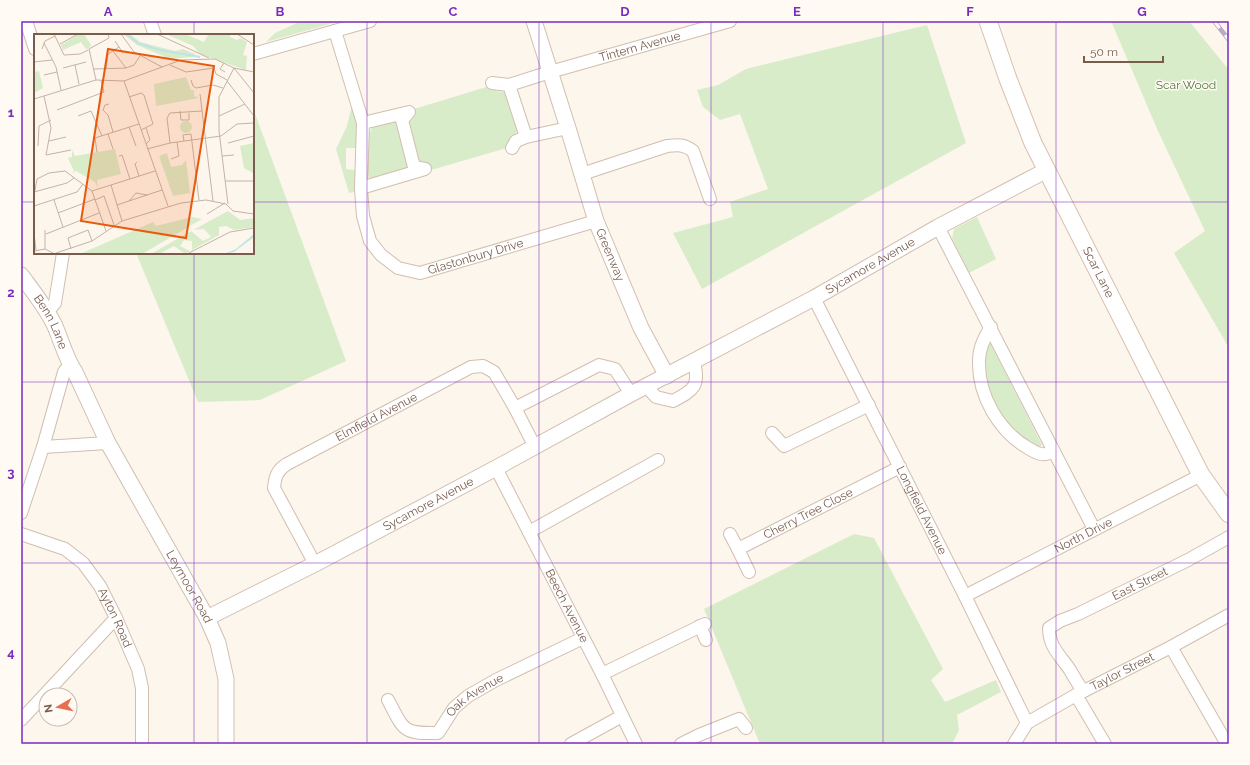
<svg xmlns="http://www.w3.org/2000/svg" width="1250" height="765" font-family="Raleway,sans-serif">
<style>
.green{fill:#d8ecc9}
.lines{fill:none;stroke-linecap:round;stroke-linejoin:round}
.minor-casing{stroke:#d1beb0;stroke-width:14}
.tertiary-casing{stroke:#d1beb0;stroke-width:17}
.secondary-casing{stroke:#d6c0b0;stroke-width:19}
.minor{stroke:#fff;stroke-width:12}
.tertiary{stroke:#fff;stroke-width:15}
.secondary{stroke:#fff;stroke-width:17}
.rail-casing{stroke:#b9a8c9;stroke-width:4.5}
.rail{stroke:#fffaf3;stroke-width:3;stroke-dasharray:9;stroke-linecap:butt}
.grid{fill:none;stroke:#7b2cbf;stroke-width:1;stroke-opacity:0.55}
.labels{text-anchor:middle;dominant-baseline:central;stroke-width:3;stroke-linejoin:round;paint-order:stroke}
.street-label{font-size:12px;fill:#7a5c4d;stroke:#fffaf3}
.park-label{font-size:12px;fill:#537a41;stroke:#fffaf3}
.inset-river{fill:none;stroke:#bfe3e8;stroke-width:2}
.inset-road{fill:none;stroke:#c5b3a7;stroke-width:1}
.view{fill:#e8590c;fill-opacity:0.15;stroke:#e8590c;stroke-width:2}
.inset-edge{fill:none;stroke:#7a5c4d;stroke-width:2}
.neatline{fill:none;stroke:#7b2cbf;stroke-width:1.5}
.grid-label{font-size:13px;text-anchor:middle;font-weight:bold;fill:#7b2cbf}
</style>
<rect width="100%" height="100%" fill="#fdf6ec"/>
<!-- green -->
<path class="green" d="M301,21H340L266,42L275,33Z
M1111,21H1189L1229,70V348L1174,253L1205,231L1158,131Z
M927,25L966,143L702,289L673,233L733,217L730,202L768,189L740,114L720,120L703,107L697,90L718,85L746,69Z
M493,85L496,91L504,92L517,131L512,140L513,146L431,170L429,165L421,163L417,158L408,123L415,115L414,109Z
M352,105L358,121L356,148H346V169L355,170V192L349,193L336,149L347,126Z
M253,108L346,361L260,400L198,402L136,253H253Z
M394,121L400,127L410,165L407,171L370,179L367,171L369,135L372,128Z
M977,217L996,259L969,273L952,238L954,229Z
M986,342H990L1042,445L1038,449L1032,448L997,413L984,382Z
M854,534L874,538L943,669L931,680L945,702L996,680L1001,692L957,715L959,730L952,744H760L704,609Z"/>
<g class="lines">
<defs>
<g id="minor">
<path d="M26,21L35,49"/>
<path d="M150,21L155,35"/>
<path id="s1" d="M335,31L363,123L361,188L363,216L370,241L381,255L398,268L420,273L596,221"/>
<path d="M253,54L370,21"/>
<path d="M492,83L509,85"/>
<path id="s2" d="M568,128L526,137L509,85L550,72L730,21"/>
<path d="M512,148L516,141L526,137"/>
<path d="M582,174L667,146C677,145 684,144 693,151L710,199"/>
<path d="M361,188L425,169L414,167L402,120L409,112L363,123"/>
<path d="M938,227L1094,529"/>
<path id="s3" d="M814,298L965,596L1027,723"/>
<path d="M47,312L55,303L63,253"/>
<path d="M991,327C984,338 979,348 979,361C978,396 999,431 1028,448C1038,454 1044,457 1053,451"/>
<path d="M647,387L656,397L673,401C694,390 700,386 694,362"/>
<path d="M515,408L599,365L615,369L631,394"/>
<path d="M772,433L784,446L869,405"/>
<path d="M43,447L108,443"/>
<path id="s4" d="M496,468L602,674L636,744"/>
<path d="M21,513L43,447L64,372L70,364"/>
<path d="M529,532L658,460"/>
<path id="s5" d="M21,534L65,549L83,563L100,586L116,618L138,669L142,688V744"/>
<path d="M730,534L738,549"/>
<path id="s6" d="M315,564L274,488C275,477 277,470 287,464L471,367L483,366L494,372L515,408L535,447"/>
<path id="s7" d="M749,572L738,549L900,467"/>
<path id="s8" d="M965,596L1201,475"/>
<path d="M700,626L706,640"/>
<path d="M1171,647L1227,744"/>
<path d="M602,674L705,624"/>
<path id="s9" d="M1083,691C1078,684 1074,677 1070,670C1060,655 1049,647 1049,628L1060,621L1078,614L1188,560L1229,537"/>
<path d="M1076,695L1105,744"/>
<path id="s10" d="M388,700C404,730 402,734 438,733L454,708L468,696L496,680L583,638"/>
<path d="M21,720L116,618"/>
<path d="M571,744L622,716"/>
<path d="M681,744L699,735L739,719L746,728"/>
<path id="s11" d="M1014,744L1027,723L1076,695L1171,647L1229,615"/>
</g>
<g id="tertiary">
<path id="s12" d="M534,21L568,128L596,221L641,328L667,376"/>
<path id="s13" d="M21,275C32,290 45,306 54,324C61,339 65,357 75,372L108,443L207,618L218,643L226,679V744"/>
<path id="s14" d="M207,618L315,564L496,468L631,394L814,298L938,227L1047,170"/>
</g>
<g id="secondary">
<path id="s15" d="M988,21L1008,79L1033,143L1201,475L1229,514"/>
</g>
</defs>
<!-- minor casing -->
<use href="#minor" class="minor-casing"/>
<!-- tertiary casing -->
<use href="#tertiary" class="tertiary-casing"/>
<!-- secondary casing -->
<use href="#secondary" class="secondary-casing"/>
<!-- minor -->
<use href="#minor" class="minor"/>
<!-- tertiary -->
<use href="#tertiary" class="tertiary"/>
<!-- secondary -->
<use href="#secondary" class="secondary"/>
<defs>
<path id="rail" d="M1214,21L1229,40"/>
</defs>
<!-- rail casing -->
<use href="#rail" class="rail-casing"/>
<!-- rail -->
<use href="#rail" class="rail"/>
</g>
<!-- grid -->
<path class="grid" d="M194,21V35M367,21V744M539,21V744M711,21V744M883,21V744M1056,21V744M21,202H35M253,202H1229M194,253V744M21,382H1229M21,563H1229"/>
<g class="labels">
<!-- street labels -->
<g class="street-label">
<text stroke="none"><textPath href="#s2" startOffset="234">Tintern Avenue</textPath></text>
<text stroke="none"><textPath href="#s12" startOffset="246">Greenway</textPath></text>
<text stroke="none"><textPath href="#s1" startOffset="335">Glastonbury Drive</textPath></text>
<text stroke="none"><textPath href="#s14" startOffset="751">Sycamore Avenue</textPath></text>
<text stroke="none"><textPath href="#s15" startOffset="275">Scar Lane</textPath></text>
<text stroke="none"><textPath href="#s13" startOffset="56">Benn Lane</textPath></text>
<text stroke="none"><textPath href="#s6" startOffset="216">Elmfield Avenue</textPath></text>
<text stroke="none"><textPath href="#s14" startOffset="249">Sycamore Avenue</textPath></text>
<text stroke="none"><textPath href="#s3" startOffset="238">Longfield Avenue</textPath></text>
<text stroke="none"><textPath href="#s7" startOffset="104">Cherry Tree Close</textPath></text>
<text stroke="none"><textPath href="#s8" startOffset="133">North Drive</textPath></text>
<text stroke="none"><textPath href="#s9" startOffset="174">East Street</textPath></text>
<text stroke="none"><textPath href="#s13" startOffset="355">Leymoor Road</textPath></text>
<text stroke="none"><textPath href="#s4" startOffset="155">Beech Avenue</textPath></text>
<text stroke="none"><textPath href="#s5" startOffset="133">Ayton Road</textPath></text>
<text stroke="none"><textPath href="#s11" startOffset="133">Taylor Street</textPath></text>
<text stroke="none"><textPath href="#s10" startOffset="121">Oak Avenue</textPath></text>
</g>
<!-- park labels -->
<g class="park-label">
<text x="1186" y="85">Scar Wood</text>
</g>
</g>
<!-- overview -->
<g transform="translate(34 34)">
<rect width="220" height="220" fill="#fdf6ec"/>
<path d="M45,0H50L57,11L55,14L52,15L47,8L29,16L27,11ZM89,0H96L106,8L141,17L149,15L161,20L158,23L136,25L103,11ZM132,0H151L170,8L174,1L196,0V3L203,6L207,4L213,8L209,21L213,22L212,36L166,20L159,12ZM5,37L9,54L0,59V38ZM152,43L157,56H160V62L165,64L122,72L120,50ZM146 93a6 6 0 1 1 12 0a6 6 0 1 1-12 0ZM220,109V139H219L210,134L206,112ZM81,115L87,140L63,146L64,154L61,148L42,137L38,140L40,137L34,124L38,123V116L41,122ZM133,119L137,133L148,131L152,126L156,159L139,162L125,122ZM194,177L206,186L220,184V193L200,196L192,192L185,193V201L158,216V207L150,206L146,212L156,217L151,220L140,212L125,220H117L157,197L169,207L177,203L170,195L159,196ZM158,183L168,185L108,220H46L119,188L122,192Z" fill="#d8ecc9"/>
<path d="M220,200V203L200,218L190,220L202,215Z" fill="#bfe3e8"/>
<path class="inset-river" d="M93,0L104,9L126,16M126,16L166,23"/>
<path class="inset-road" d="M20,0L30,21L46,20L54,16M87,0L100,18L128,33M123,0L175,24M203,0L220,11M81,7L89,19M10,9L22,33L27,56M26,10L44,0M8,15L11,7L21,2M79,17L92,34M181,25L200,34L220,38M0,28L18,26M190,29L186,35L191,38M41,31L45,50M136,31L152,38L180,34L182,40L193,46M29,34L52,28M60,35L92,34L100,31L106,22M72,35L74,20L85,13M10,41L23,38M62,46L55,15L75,4L74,0M157,46L159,52L162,54L179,51L189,54M90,47L134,172M193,47L220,82M166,60L179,167M10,62L17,94L12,121L37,116M95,63L107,59L110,61L119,90L107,96M0,65L62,46L90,47L147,26L181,25M75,70L71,71L69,76L74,81L79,98M23,76L70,58L67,46M146,77L147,86H155V79M44,82L57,77L68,102M185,82L211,70M95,93L102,112M74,100L79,115M15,107L32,103M150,107L149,101L157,100L165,166M136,109L133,84L136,79L168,77M194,109L220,102M112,110L116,106L112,94M4,112L5,92L17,86M113,115L136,109L187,102L203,90L220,89M63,118L61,104L105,90M85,122L88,121L96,145M188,122L200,121M137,125L145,122L143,108M103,128L101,130L105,142M191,147H220M77,151L88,187M58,157L121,137M0,158L33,149L40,144M0,162L3,145L15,139L31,137L58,157L72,197M20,166L29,193M61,166L70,162L80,191M95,167L102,159L113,161M194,170L185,97V63L200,34L220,59M83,171L128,156M0,172L43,158L49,150M24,179L61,165M173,180L191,169M11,196V215M0,199L2,216M12,200L65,179M37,215L34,204L54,196L58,207M0,217L11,215L21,220M22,219L58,207L88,187L147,169L172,166L192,170L199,177L220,180M153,220L196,198L220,194"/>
<path class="view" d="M74,15L180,32L152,204L47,187Z"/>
<rect width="220" height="220" class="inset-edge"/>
</g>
<!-- border -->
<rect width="1250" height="765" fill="none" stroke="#fffaf3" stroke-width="44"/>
<!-- north arrow -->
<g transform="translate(58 707) rotate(261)"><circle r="19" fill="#fffaf3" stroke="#cabbb1"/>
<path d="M0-3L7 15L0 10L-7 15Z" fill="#e76f51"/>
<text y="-6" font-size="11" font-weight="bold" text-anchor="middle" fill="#7a5c4d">N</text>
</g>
<!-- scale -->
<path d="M1084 56v6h79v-6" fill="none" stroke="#7a5c4d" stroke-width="2"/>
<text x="1090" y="56" font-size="12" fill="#7a5c4d" stroke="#fffaf3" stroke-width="3" paint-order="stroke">50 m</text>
<rect x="22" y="22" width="1206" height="721" class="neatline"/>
<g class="grid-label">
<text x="108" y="16">A</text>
<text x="280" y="16">B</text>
<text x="453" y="16">C</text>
<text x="625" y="16">D</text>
<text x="797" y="16">E</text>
<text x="970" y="16">F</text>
<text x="1142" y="16">G</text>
<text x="11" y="117">1</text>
<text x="11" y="297">2</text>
<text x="11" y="477">3</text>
<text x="11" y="657">4</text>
</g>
</svg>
